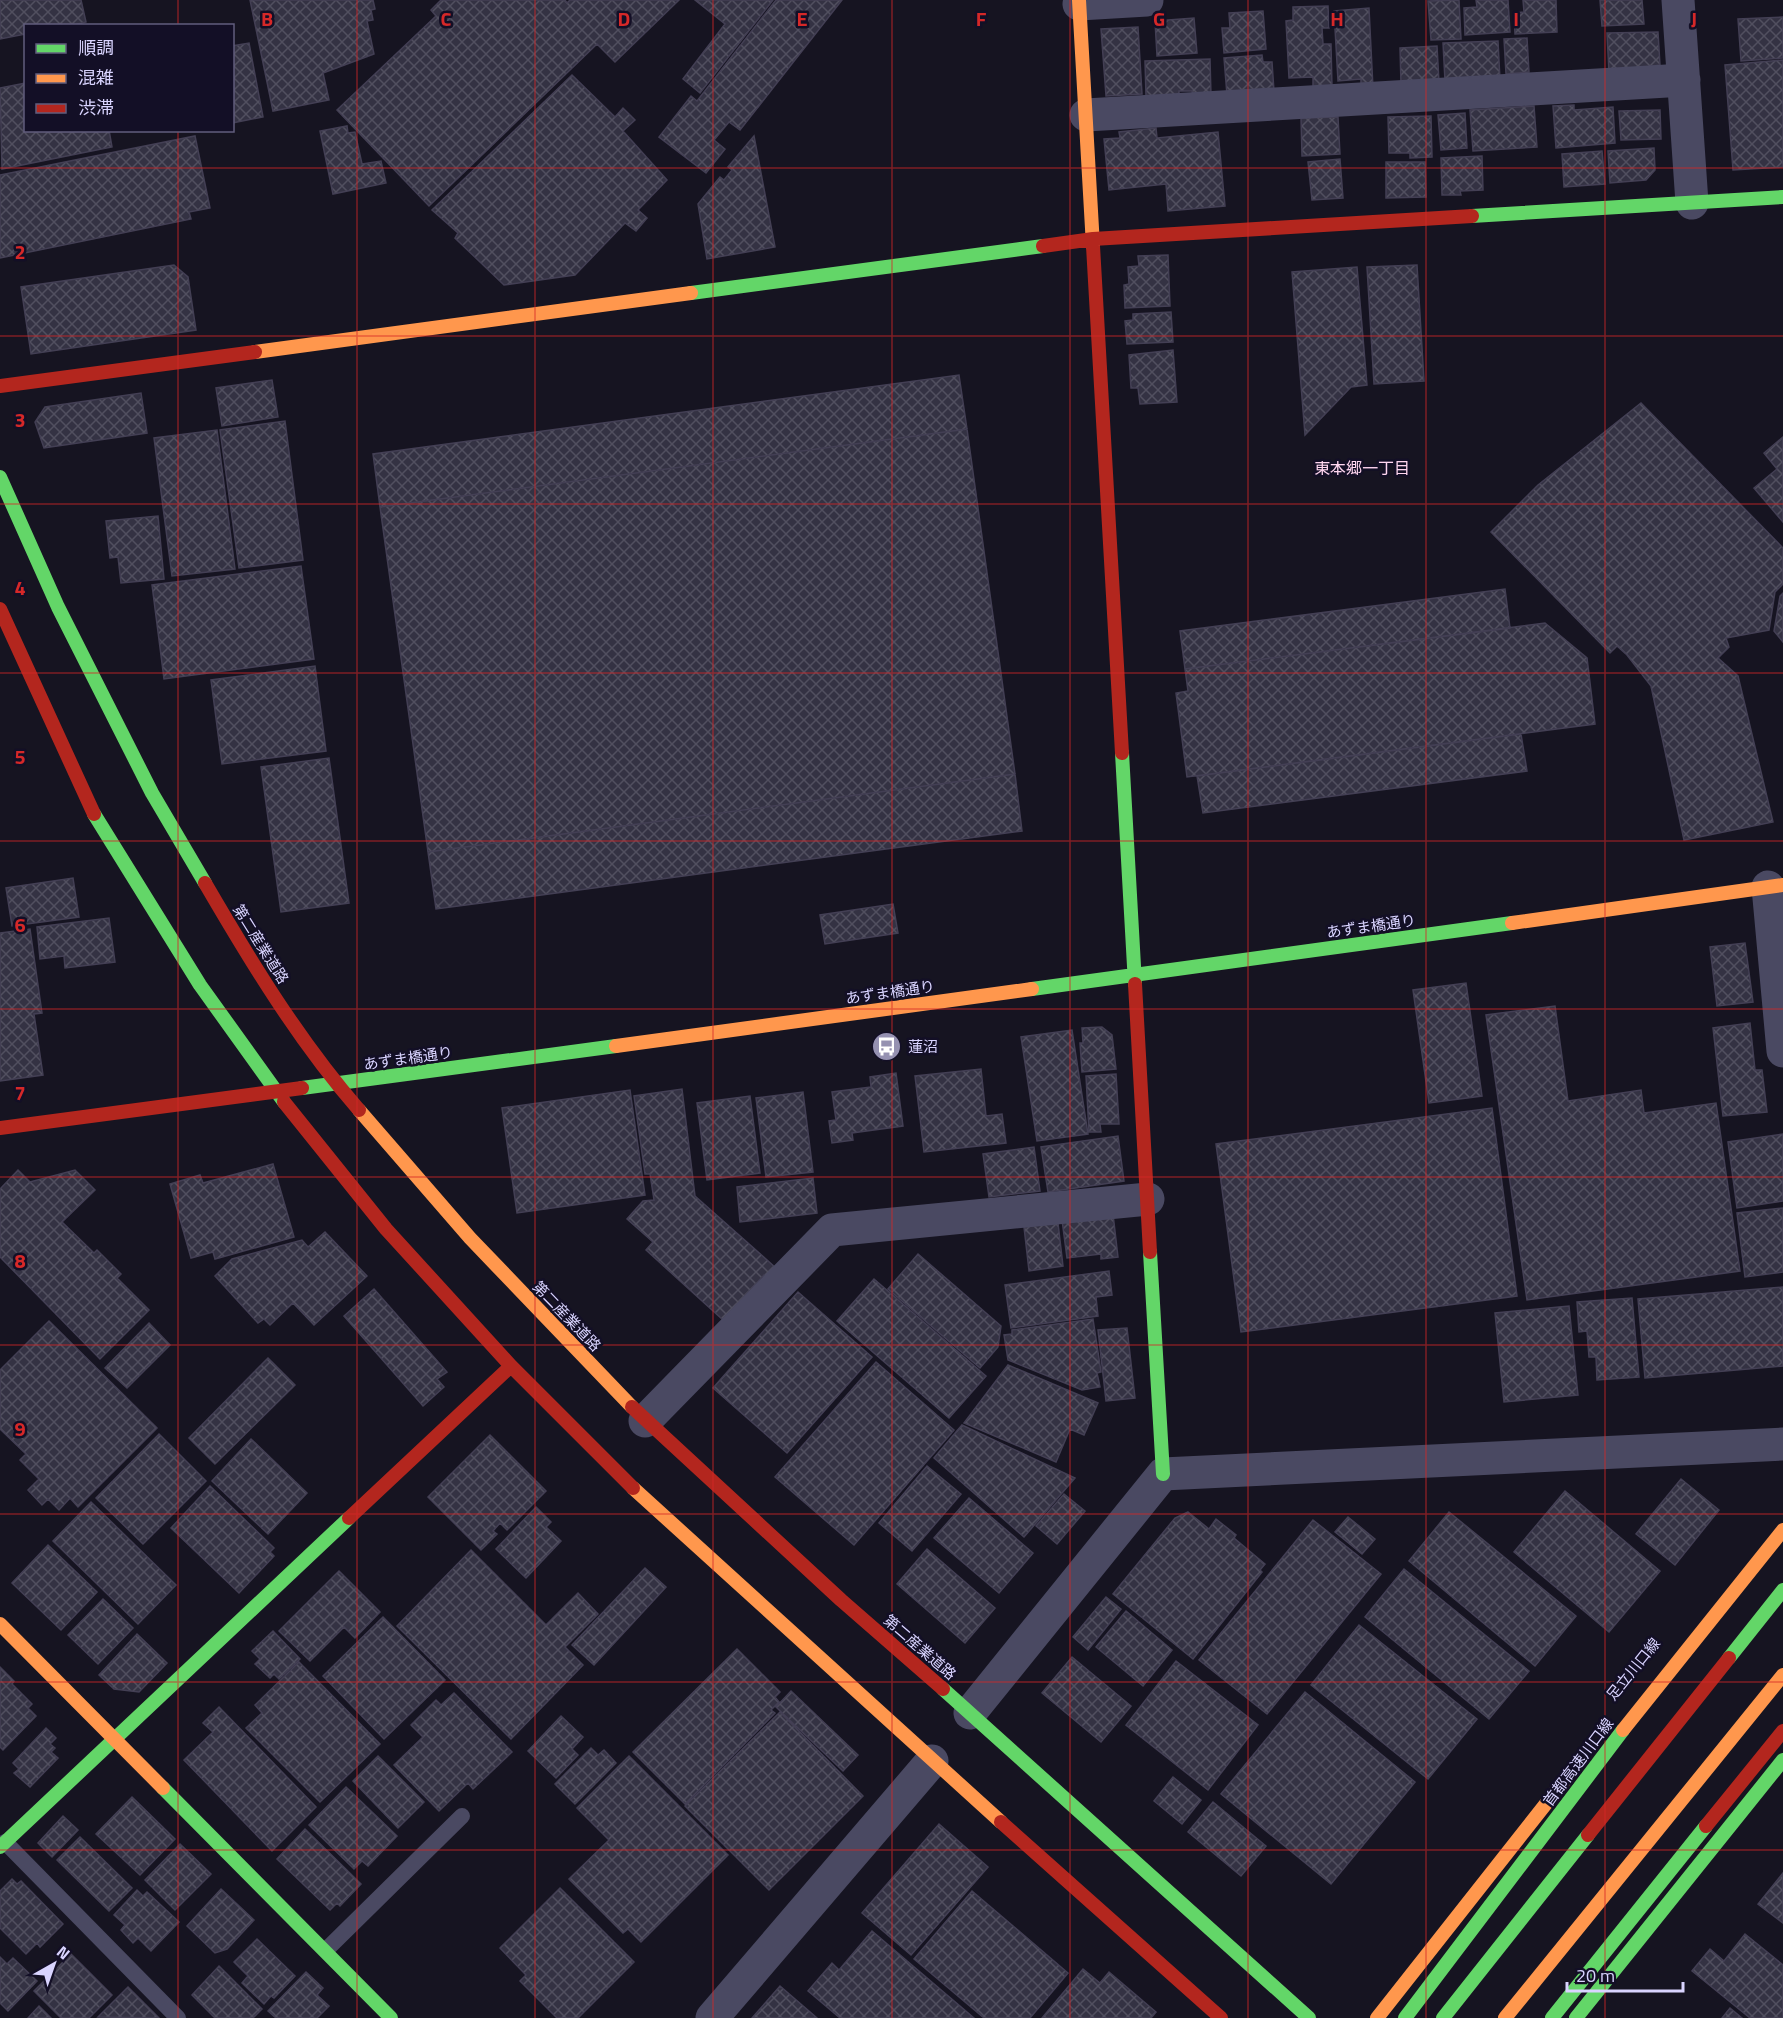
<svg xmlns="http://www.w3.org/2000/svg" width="1783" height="2018" font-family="'Titillium Web','Noto Sans JP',sans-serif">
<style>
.building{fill:url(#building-cross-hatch);stroke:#433f54;stroke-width:1.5}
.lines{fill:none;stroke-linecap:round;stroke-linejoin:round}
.lane{stroke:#4a4962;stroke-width:16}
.street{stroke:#4a4962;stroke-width:33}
.fast{stroke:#63d668;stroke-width:14}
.slow{stroke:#ff974d;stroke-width:14}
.jam{stroke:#b3261e;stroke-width:14}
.grid{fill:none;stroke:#d62828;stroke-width:1.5;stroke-opacity:0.55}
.labels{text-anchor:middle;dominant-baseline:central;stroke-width:5;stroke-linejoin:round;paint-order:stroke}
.street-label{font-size:15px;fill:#d9d4ff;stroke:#130f26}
.poi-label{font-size:15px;fill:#d9d4ff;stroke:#130f26;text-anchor:start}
.neighbourhood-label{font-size:16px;fill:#ffd6f0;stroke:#130f26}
.grid-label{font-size:20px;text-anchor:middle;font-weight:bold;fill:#d62828;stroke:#130f26;stroke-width:5;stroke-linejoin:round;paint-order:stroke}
</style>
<defs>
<pattern id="building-cross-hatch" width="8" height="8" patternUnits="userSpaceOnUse" patternTransform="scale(1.5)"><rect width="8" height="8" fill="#343243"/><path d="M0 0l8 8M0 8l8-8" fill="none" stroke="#514f5f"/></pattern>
</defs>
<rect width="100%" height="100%" fill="#161421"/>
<!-- building -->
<path class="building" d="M0,0H81L86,22L70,26H26V34L0,39Z
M250,0H373L375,9L371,10L373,20L367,21L374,54L323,73L329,100L273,111Z
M441,0H565L567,3L570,0H679L615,62L597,44L429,206L337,110L436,16L431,10Z
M695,0H773L700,93L683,79L725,24Z
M776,0H842L740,130L729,122L714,140L725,149L706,173L659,137L691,96L697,101Z
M1459,0L1461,39L1431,40L1428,1Z
M1476,0H1508L1510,32L1465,35L1464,8L1477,7Z
M1523,0H1556L1557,32L1515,34L1514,13L1524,12Z
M1600,0H1642L1644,24L1602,26Z
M1328,6L1329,28H1322L1323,44H1331L1332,87H1313V77L1289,78L1286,21L1293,20V7Z
M1369,8L1373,88H1361V79L1338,81L1334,11Z
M1263,11L1266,49L1224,53L1222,28H1230L1229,13Z
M1783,17V58L1741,61L1738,19Z
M1194,18L1197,53L1157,56L1155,21Z
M1138,27L1142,94L1106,96L1101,29Z
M1658,32L1660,65L1609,73L1607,33Z
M1527,38L1529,72L1506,74L1504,39Z
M1498,41L1500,80L1445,81L1443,43Z
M249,43L263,117L232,123V46Z
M1437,46L1439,82L1401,84L1400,48Z
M1262,55L1263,62H1272L1274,91L1227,95L1224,58Z
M1210,59L1211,95L1193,96L1192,91H1179V95L1146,96L1145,61Z
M1783,60V167L1733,170L1725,65Z
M572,75L615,117L623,108L635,120L623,131L667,180L638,210L647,218L636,231L625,223L575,275L504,285L455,238L458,233L432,210Z
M26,83V130H109L112,147L2,169L0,88Z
M1574,105V110L1613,107L1615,143L1556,148L1553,106Z
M1534,106L1537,147L1473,151L1470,110Z
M1660,110L1661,139L1621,140L1619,111Z
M1465,113L1467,148L1441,150L1438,115Z
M1431,116L1432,157L1410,158V153H1389L1388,117Z
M1338,117L1340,154L1302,156L1301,118Z
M347,126L348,133L355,132L362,164L381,161L386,183L333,194L320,131Z
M1156,128L1157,138L1218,132L1225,206L1168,211L1166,184L1109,190L1104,139L1120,138L1119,132Z
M195,136L210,208L189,212L191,219L0,258V175Z
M754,136L775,247L707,259L698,204L720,177L724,180L732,170L728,167Z
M1654,148L1655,170L1646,180L1610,183L1608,151Z
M1602,151L1605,184L1564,187L1562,154Z
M1482,156L1483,190L1460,191L1461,195H1442L1441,158Z
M1340,159L1343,198L1312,200L1308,162Z
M1386,162H1425L1426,197L1386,198Z
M1168,255L1170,306L1125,308L1124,285L1129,284L1128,267L1139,266L1138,256Z
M174,265L188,277L196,330L31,354L21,287Z
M1417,265L1424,381L1374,384L1367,267Z
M1357,267L1367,385L1351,387L1305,435L1292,272Z
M1171,312L1173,342L1127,344L1125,321L1133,320V314Z
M1173,350L1177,402L1140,404L1138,388H1131L1129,355Z
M959,375L967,429L380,507L373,454Z
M272,380L278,417L222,426L216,388Z
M141,393L147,433L44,448L35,422L45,407Z
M1641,403L1783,548V584L1775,592L1769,630L1726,638L1729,647L1718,658L1738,676L1773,822L1684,840L1651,686L1627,655L1617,646L1610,653L1491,532L1538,485Z
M285,421L303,560L239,568L220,430Z
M967,429L1015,774L428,852L380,507Z
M217,430L235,569L172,576L154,438Z
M1783,437V522L1754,488L1777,469L1764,453Z
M158,516L164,579L121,583L118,557L110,558L106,521Z
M301,566L314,659L164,679L152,585Z
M1505,589L1510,628L1185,669L1180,631Z
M1783,593V642L1774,631L1780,596Z
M1545,623L1587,658L1595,724L1187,777L1176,693L1188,691L1185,669Z
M315,666L326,751L222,764L211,680Z
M1521,734L1527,771L1203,813L1197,776Z
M329,758L349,903L281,912L261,767Z
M1015,774L1022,831L436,909L428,852Z
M73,878L79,917L12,926L6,888Z
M893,904L898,933L825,944L820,915Z
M109,918L115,962L65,968L64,956L40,959L37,927Z
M30,929L42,1013L34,1014L43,1075L0,1081V933Z
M1745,943L1753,1002L1717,1006L1710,947Z
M1466,983L1482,1096L1429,1103L1413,990Z
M1555,1006L1568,1101L1641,1090L1644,1113L1716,1103L1740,1271L1527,1300L1486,1015Z
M1750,1023L1755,1070H1762L1767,1112L1723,1116L1713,1028Z
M1102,1027L1112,1035L1116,1069L1082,1072L1080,1043H1083L1082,1028Z
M1072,1030L1088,1134L1037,1141L1021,1037Z
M981,1069L986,1116L1002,1114L1006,1143L924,1152L915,1076Z
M896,1073L903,1126L852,1133L853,1140L832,1143L829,1121L836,1120L832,1092L871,1087L870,1077Z
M1116,1074L1119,1124H1100L1101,1132H1089L1086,1076Z
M682,1089L695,1196L776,1268L767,1278L764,1275L723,1320L646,1250L653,1242L627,1219L643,1201L654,1200L650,1174H645L634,1096Z
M630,1090L645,1195L517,1213L502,1108Z
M803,1092L813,1172L766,1177L756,1098Z
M750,1096L760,1173L707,1180L697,1103Z
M1492,1108L1517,1296L1241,1332L1216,1144Z
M1783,1134V1201L1737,1208L1728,1142Z
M1118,1136L1124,1181L1048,1192L1041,1147Z
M1034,1147L1040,1191L989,1197L983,1154Z
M273,1164L294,1237L215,1259L213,1252L191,1258L170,1184L200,1175L203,1183Z
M18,1170L30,1182L75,1170L95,1190L62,1222L94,1253L97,1250L121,1274L117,1278L149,1310L100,1359L0,1257V1189Z
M813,1178L817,1213L740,1222L737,1187Z
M1783,1208V1272L1745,1277L1737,1213Z
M1113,1214L1118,1257L1101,1259V1254L1067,1258L1062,1220Z
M1058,1223L1063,1266L1029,1271L1024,1227Z
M325,1232L367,1276L314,1325L293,1303L270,1325L264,1319L258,1323L215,1276L232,1259L302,1240L308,1247Z
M918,1254L1001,1326L998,1347L980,1368L888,1289Z
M1109,1271L1112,1295L1096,1297L1098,1316L1011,1328L1005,1285Z
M874,1279L986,1376L949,1418L837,1321Z
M1783,1287V1366L1645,1378L1638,1299Z
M374,1289L447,1372L437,1379L444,1387L423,1406L344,1316Z
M798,1292L872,1357L787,1453L713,1388Z
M1632,1298L1639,1377L1597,1380L1596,1357H1589L1587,1331L1579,1332L1577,1302Z
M1569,1306L1578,1395L1504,1402L1495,1313Z
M1093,1319L1101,1372L1097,1373L1100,1387L1082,1390L1008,1360L1004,1335L1012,1334V1330Z
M49,1321L157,1428L78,1507L70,1498L59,1510L48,1499L42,1505L28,1490L39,1479L20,1460L26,1454L0,1429V1370Z
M149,1323L170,1345L127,1388L105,1368Z
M1127,1328L1135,1398L1106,1401L1098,1330Z
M268,1358L295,1385L215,1464L189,1438Z
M876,1362L954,1430L854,1545L775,1477Z
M1008,1365L1098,1403L1084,1435L1070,1429L1056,1462L964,1423Z
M962,1425L1075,1478L1024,1537L934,1458Z
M159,1434L206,1481L143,1544L96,1498Z
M490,1435L546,1491L507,1530L500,1523L493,1531L497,1534L481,1550L428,1497Z
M251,1439L307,1493L268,1534L212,1481Z
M927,1466L961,1494L912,1551L879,1523Z
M1681,1479L1719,1510L1675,1565L1636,1534Z
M210,1486L274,1548L270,1552L274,1556L239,1593L171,1528Z
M1565,1491L1660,1571L1609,1632L1514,1552Z
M1064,1494L1085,1511L1057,1544L1036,1526Z
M969,1498L1033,1553L999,1593L934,1538Z
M91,1502L176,1585L138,1624L53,1541Z
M536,1507L551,1522L546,1527L561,1541L526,1578L496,1549Z
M1188,1512L1209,1529L1216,1519L1236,1535L1234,1538L1265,1564L1260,1570L1262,1572L1193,1659L1113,1594L1175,1518Z
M1449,1512L1576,1616L1535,1666L1409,1561Z
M1348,1517L1375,1539L1362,1554L1335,1532Z
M1313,1520L1381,1574L1267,1714L1199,1660Z
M48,1545L97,1592L61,1630L12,1583Z
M927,1549L995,1608L965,1643L897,1584Z
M471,1550L546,1625L578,1593L598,1614L565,1647L583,1665L511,1739L397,1626Z
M645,1568L666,1587L594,1665L572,1645Z
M1404,1569L1529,1671L1489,1719L1365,1617Z
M339,1571L380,1612L355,1638L344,1627L310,1661L279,1631Z
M1106,1597L1121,1609L1088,1650L1073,1637Z
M103,1599L133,1628L98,1664L68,1635Z
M1126,1611L1172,1650L1143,1686L1096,1647Z
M383,1617L445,1680L384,1739L323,1676Z
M1359,1625L1477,1719L1428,1779L1311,1685Z
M273,1631L300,1659L279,1679L274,1674L270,1678L255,1664L260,1659L252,1651Z
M137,1634L167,1663L139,1692L114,1689L99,1675Z
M737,1649L780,1692L775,1697L779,1702L771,1710L775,1713L685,1804L633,1752Z
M1072,1657L1131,1706L1101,1742L1042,1693Z
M1176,1661L1258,1725L1208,1790L1126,1725Z
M299,1662L380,1744L320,1802L246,1728L262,1713L255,1705Z
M0,1667L14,1681L12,1684L32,1704L28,1708L36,1716L3,1750L0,1747Z
M791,1691L858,1755L843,1771L776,1707Z
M1305,1692L1415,1782L1331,1884L1221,1794Z
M454,1693L512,1752L473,1789L468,1783L439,1811L394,1765L423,1737L411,1725L436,1700L441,1705Z
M219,1707L316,1807L272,1851L184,1760L213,1732L203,1723Z
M780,1712L863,1796L769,1890L685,1806Z
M561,1716L583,1737L572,1749L578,1755L556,1778L528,1751Z
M46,1728L56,1738L50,1744L55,1748L51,1752L58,1758L30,1787L14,1773L19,1769L13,1763Z
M591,1748L598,1755L604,1750L616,1763L575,1804L555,1784Z
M378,1756L424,1802L398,1828L353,1781Z
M629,1756L728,1855L641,1942L628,1929L623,1933L569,1879L609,1840L577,1808Z
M1173,1777L1201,1800L1182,1824L1154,1801Z
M346,1787L397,1836L368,1866L362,1861L354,1869L309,1825Z
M132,1797L175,1839L140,1875L96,1834Z
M1213,1802L1266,1846L1241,1876L1188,1832Z
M63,1816L78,1830L52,1857L38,1843Z
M939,1824L988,1867L911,1955L862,1913Z
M305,1829L361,1884L340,1906L337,1903L330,1910L277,1859Z
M80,1837L132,1888L109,1911L57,1860Z
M180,1844L211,1874L175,1910L145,1880Z
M1783,1873V1923L1758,1904Z
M12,1879L17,1884L21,1881L63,1924L40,1947L37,1943L26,1954L0,1928V1891Z
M560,1888L634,1962L578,2018H557L520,1981L526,1975L500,1948Z
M221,1889L254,1920L227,1949L215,1953L187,1926Z
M137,1890L143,1896L147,1892L179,1922L151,1951L138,1938L133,1943L121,1930L125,1925L114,1915Z
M972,1891L1068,1973L1030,2018H984L914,1959Z
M872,1931L974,2018H840L808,1991L832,1963L839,1970Z
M1745,1934L1783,1965V2018H1750L1692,1971L1710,1949L1724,1961Z
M257,1939L295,1976L274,1998L271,1996L264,2004L242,1983L248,1976L234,1962Z
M71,1954L112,1995L89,2018H61L34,1991Z
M0,1957L7,1964L13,1958L37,1981L8,2011L0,2003Z
M219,1966L262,2009L253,2018H215L192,1995Z
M1083,1969L1100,1983L1109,1972L1156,2012L1151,2018H1042Z
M306,1972L323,1988L317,1995L329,2006L317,2018H276L268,2011Z
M780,1986L817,2018H752Z
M128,1987L159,2018L98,2017Z
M39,2006L51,2018H28Z
M1730,2008L1742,2018H1722Z"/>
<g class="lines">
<!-- lane -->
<path class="lane" d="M5,1842L178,2018
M326,1950L462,1816"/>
<!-- street -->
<path class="street" d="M1678,0L1692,203
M1079,4L1147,0
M1086,115L1684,80
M1768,887L1783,1051
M645,1421L832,1230L1148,1199
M970,1713L1163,1474L1783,1444
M712,2018L932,1761"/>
<!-- fast -->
<path class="fast" d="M1472,216L1783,197
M691,293L1043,246
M0,477L58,607L152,793L205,883
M1122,753L1135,984
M94,814L200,985L284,1102
M1032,989L1512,923
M302,1088L616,1046
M1150,1252L1163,1474
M1729,1658L1783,1590
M943,1689L1309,2018
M163,1788L391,2018
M0,1847L349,1518
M1405,2018L1623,1730
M1443,2018L1588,1835
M1552,2018L1706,1826
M1576,2018L1783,1760"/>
<!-- slow -->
<path class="slow" d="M1079,0L1093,246
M255,352L691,293
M1512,923L1783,885
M616,1046L1032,989
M359,1110L470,1238L632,1407
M633,1488L1001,1822
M0,1624L163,1788
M1623,1730L1783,1530
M1377,2018L1582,1758
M1505,2018L1783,1675"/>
<!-- jam -->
<path class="jam" d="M1043,246L1093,239L1472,216
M1093,246L1122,753
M0,386L255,352
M0,609L94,814
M205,883C251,962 299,1041 359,1110
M1135,984L1150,1252
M284,1102L386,1229L511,1366L633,1488
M0,1128L302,1088
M632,1407L841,1600L943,1689
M349,1518L511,1366
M1001,1822L1221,2018
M1706,1826L1783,1731
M1588,1835L1729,1658"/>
</g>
<!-- grid -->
<path class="grid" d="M178,0V26M357,0V2018M535,0V2018M713,0V2018M892,0V2018M1070,0V2018M1248,0V2018M1426,0V2018M1605,0V2018M178,130V2018M0,168H1783M0,336H1783M0,504H1783M0,673H1783M0,841H1783M0,1009H1783M0,1177H1783M0,1345H1783M0,1514H1783M0,1682H1783M0,1850H1783"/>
<!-- icons -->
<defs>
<symbol id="bus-disc" viewBox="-11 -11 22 22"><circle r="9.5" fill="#9591b1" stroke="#130f26"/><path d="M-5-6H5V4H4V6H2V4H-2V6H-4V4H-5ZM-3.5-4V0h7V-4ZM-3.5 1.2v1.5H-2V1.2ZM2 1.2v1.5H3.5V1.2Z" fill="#fff"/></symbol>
</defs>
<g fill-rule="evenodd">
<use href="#bus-disc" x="870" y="1030" width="33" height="33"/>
</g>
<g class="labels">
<!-- street labels -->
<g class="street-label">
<text transform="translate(1371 926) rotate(-8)">あずま橋通り</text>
<text transform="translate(261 944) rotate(58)">第二産業道路</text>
<text transform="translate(890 992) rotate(-8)">あずま橋通り</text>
<text transform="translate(408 1058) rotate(-8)">あずま橋通り</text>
<text transform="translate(567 1316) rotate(46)">第二産業道路</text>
<text transform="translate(920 1647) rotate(41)">第二産業道路</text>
<text transform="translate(1633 1669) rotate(-51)">足立川口線</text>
<text transform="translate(1578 1762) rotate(-53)">首都高速川口線</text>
</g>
<!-- poi labels -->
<g class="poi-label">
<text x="908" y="1046">蓮沼</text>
</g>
<!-- neighbourhood labels -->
<g class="neighbourhood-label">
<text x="1362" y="468">東本郷一丁目</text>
</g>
</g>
<g class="grid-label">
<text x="267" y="26">B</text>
<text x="446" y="26">C</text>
<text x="624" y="26">D</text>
<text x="802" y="26">E</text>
<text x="981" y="26">F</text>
<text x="1159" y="26">G</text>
<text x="1337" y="26">H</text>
<text x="1516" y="26">I</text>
<text x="1694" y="26">J</text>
<text x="20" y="259">2</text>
<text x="20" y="427">3</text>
<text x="20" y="595">4</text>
<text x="20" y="764">5</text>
<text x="20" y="932">6</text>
<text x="20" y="1100">7</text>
<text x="20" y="1268">8</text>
<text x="20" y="1436">9</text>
</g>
<!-- legend -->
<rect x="24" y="24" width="210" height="108" fill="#130f26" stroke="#625e7d" stroke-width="1.5"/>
<rect x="36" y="44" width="30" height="9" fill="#63d668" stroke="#625e7d" stroke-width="1.5"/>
<text x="78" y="54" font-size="18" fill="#d9d4ff">順調</text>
<rect x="36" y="74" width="30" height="9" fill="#ff974d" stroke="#625e7d" stroke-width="1.5"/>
<text x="78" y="84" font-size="18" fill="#d9d4ff">混雑</text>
<rect x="36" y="104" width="30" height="9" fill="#b3261e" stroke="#625e7d" stroke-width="1.5"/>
<text x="78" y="114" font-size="18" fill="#d9d4ff">渋滞</text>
<!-- north arrow -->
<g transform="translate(54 1964) rotate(40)" stroke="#130f26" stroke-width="4.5" paint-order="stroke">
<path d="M0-4.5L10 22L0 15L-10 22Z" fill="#d9d4ff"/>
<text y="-9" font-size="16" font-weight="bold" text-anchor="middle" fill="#d9d4ff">N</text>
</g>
<!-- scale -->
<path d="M1567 1982v9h116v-9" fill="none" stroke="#d9d4ff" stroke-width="3"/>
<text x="1576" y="1982" font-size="18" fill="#d9d4ff" stroke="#130f26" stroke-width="4.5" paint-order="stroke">20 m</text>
</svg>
